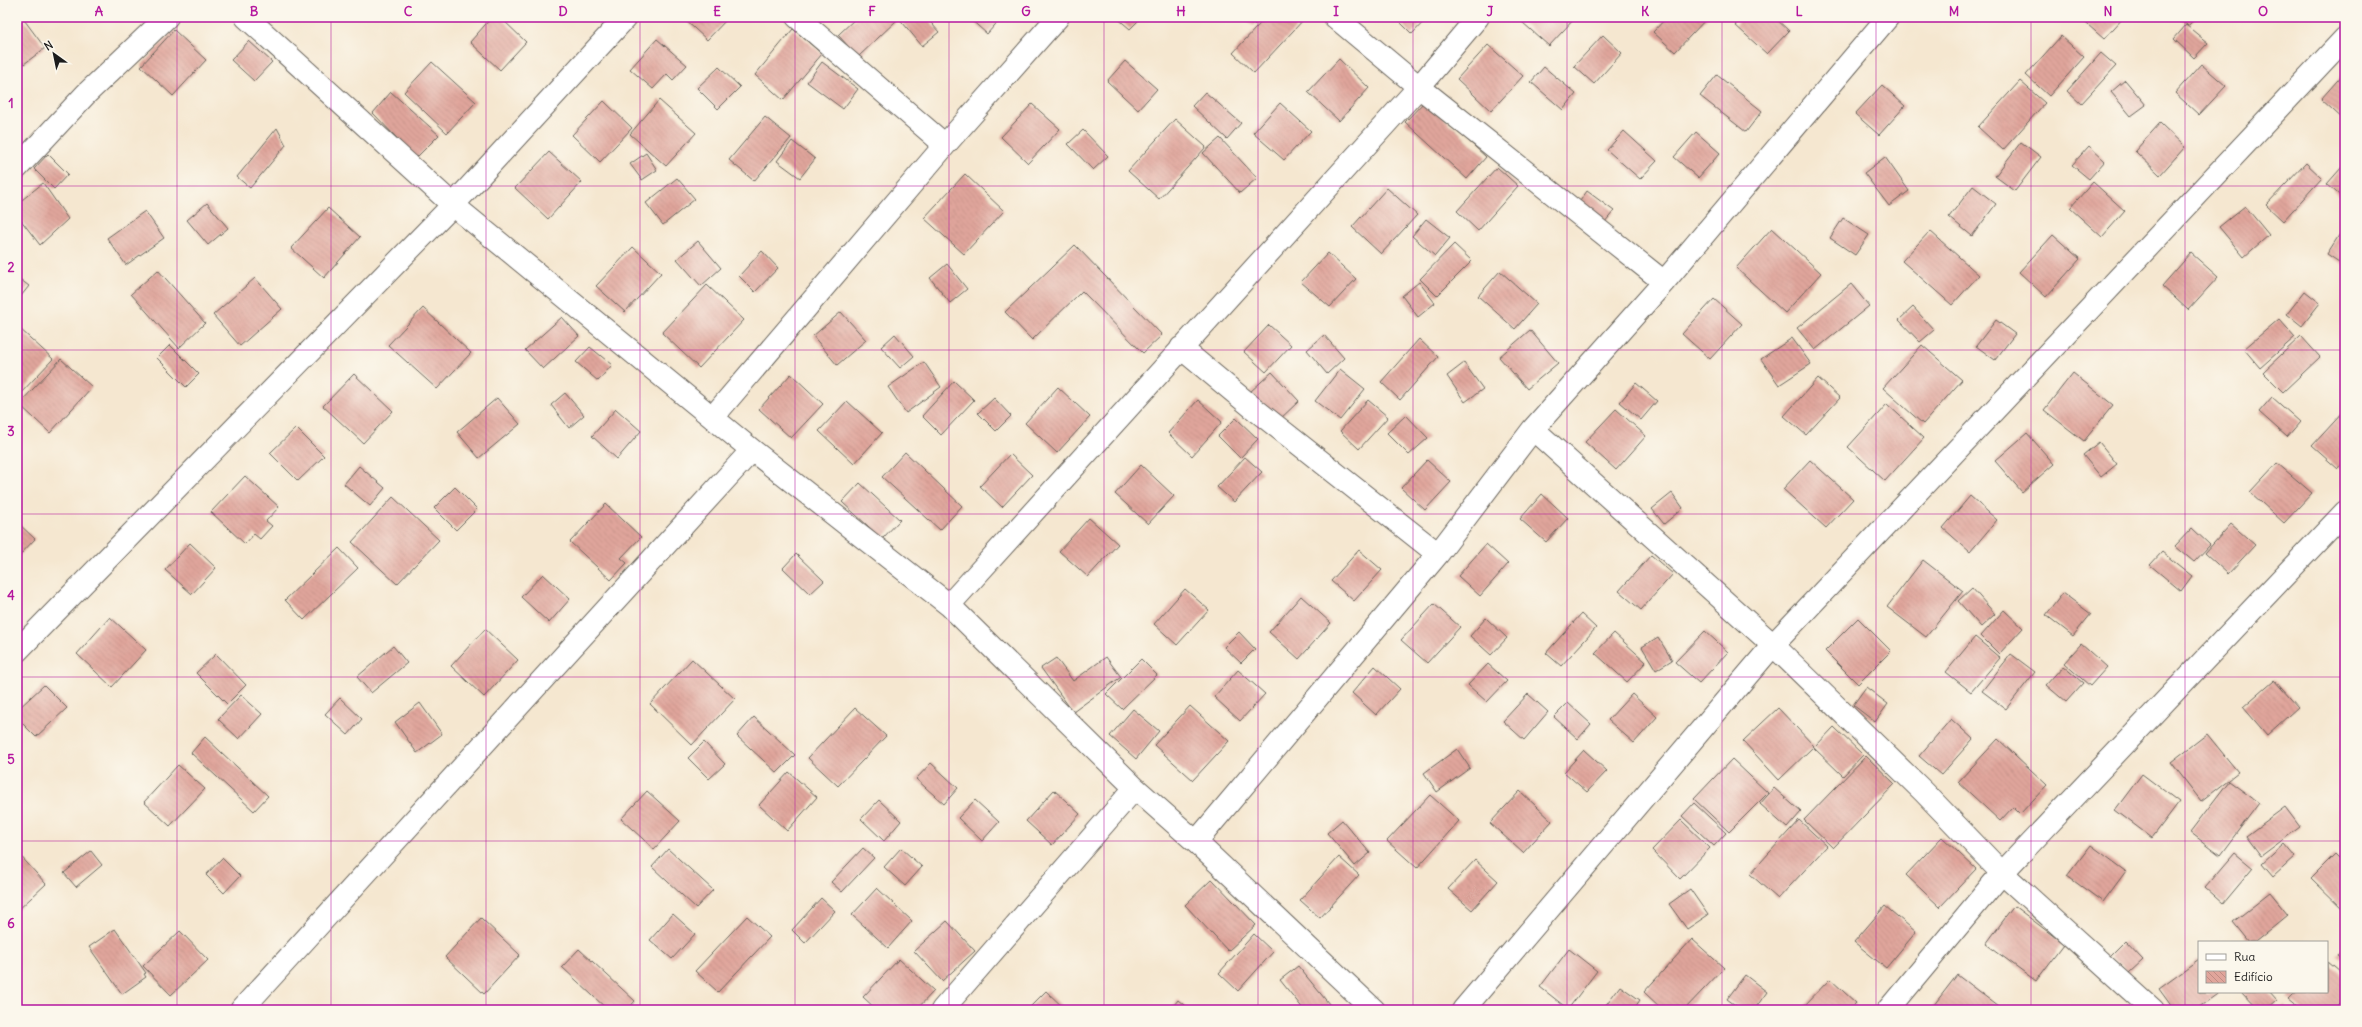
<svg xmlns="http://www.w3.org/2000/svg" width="2362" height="1027" font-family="Delius,sans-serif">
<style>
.building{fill:url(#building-back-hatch)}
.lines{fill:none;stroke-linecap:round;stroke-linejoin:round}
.minor-casing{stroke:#68635b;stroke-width:24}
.minor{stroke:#fff;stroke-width:22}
.grid{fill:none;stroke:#b5179e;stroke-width:1;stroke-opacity:0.55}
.neatline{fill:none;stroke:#b5179e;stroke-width:1.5}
.grid-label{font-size:13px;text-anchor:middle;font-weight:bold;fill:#b5179e}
</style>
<defs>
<pattern id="building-back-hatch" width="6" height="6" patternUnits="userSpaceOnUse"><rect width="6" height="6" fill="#e0a59b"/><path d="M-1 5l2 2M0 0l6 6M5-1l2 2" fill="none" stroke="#c08d85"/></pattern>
</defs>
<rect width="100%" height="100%" fill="#fbf7ec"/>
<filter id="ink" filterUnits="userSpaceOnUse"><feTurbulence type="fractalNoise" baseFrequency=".025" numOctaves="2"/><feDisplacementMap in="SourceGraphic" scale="8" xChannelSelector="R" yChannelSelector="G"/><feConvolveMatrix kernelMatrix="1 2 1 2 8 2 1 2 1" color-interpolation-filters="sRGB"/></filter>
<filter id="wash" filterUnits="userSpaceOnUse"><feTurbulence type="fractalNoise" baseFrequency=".012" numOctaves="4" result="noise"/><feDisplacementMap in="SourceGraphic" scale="16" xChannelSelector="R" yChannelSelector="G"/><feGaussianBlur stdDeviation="0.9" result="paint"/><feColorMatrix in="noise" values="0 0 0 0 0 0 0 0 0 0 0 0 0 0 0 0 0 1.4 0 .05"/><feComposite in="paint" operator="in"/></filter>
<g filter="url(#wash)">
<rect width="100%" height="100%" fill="#f5e7d0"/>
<g id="blocks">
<!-- building -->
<path class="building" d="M17,17H22L45,48L24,64L17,55Z
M492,17H500L526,42L500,70L470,42Z
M682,17H729L707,40Z
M857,17H896L898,19L858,57L838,35Z
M898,17H926L939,32L922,46Z
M968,17H1002L987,34Z
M1116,17H1142L1130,29Z
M1244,17H1262L1253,26Z
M1266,17H1306L1254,73L1233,53Z
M1395,17H1428L1412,34Z
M1527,17H1576L1549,46L1522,22Z
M1667,17H1708L1675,52L1653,32Z
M1743,17H1774L1789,31L1767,54L1735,25Z
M2079,17H2124L2104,39Z
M2178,17H2196L2188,26Z
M2186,25L2208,43L2194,58L2174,39Z
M793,29L822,54L783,100L755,75Z
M174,30L206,60L173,96L141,66Z
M1603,35L1622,53L1594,84L1574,66Z
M2061,36L2084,57L2049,96L2026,75Z
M657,39L687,65L673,80L667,74L653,89L630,69Z
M249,41L272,62L254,81L231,60Z
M1488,45L1523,76L1491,111L1457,79Z
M2101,53L2116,66L2081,104L2067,91Z
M1339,59L1369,88L1339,121L1308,92Z
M1125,61L1157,89L1138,110L1107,81Z
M432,62L476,102L447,133L404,92Z
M822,62L858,89L843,109L807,82Z
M2201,64L2226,86L2199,115L2175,93Z
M719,67L740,87L718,109L697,88Z
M1544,67L1576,94L1563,110L1531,82Z
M2345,72V121L2321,99Z
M1717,75L1762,111L1746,132L1700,96Z
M2125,80L2146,105L2131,116L2111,92Z
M2020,81L2045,103L2003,150L1978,127Z
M1882,85L1905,106L1879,135L1855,114Z
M391,92L439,135L416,158L373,113Z
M1205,92L1241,123L1227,139L1192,106Z
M659,100L696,133L666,166L630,134Z
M604,101L632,128L600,162L572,135Z
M1425,101L1486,157L1467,179L1405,122Z
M1280,103L1311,131L1284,160L1253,133Z
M1032,104L1060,129L1028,163L1001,137Z
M765,117L791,138L754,181L729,160Z
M1175,119L1206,147L1159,199L1128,171Z
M2160,123L2185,147L2160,175L2135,151Z
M277,128L286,145L250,188L237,177Z
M1083,130L1108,156L1093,170L1068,144Z
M1624,131L1657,161L1640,179L1607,150Z
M1696,132L1720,153L1698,178L1674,157Z
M1220,138L1257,178L1240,193L1203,153Z
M792,141L815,159L800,178L777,161Z
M2021,142L2041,157L2015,191L1995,176Z
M2089,146L2105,161L2089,179L2072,165Z
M549,152L582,182L548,219L515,188Z
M646,153L657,170L642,180L630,164Z
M48,154L68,174L54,189L34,169Z
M1885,157L1909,191L1889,206L1864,173Z
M2306,163L2322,178L2283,221L2266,205Z
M1497,167L1518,186L1478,231L1457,211Z
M2342,167L2345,170V200L2327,184Z
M965,174L1004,211L964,254L924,218Z
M677,178L695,199L663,225L646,203Z
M2093,182L2125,211L2102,237L2070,208Z
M43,183L68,219L40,245L17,215V204Z
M1973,186L1996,204L1972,236L1949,217Z
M1387,188L1417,215L1381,254L1352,227Z
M1587,191L1614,211L1604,223L1578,204Z
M207,203L228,228L208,245L187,220Z
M2245,206L2269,235L2244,257L2219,227Z
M328,208L360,237L324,278L291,248Z
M145,211L164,238L126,265L107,238Z
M1843,218L1869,235L1855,255L1830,238Z
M1426,219L1450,238L1435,256L1412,236Z
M2345,226V266L2327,254Z
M1772,228L1821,273L1785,313L1736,268Z
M1930,231L1979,275L1952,305L1902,261Z
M2053,235L2080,259L2046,297L2019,272Z
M698,241L721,268L701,286L677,259Z
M1454,244L1472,261L1437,296L1420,279Z
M1075,245L1162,335L1143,353L1082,291L1032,340L1005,312Z
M633,247L661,273L625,312L596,286Z
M762,251L778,268L755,292L739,276Z
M1328,253L1356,279L1330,307L1301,282Z
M2191,253L2218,277L2188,310L2162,286Z
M947,264L967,289L950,303L930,278Z
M158,270L205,323L179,348L131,294Z
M1500,271L1537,304L1515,329L1478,296Z
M17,277L29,286L17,301Z
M255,278L282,309L240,346L213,315Z
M1419,282L1435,303L1418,317L1402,296Z
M1851,284L1869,306L1815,350L1797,328Z
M707,285L744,320L699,368L662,333Z
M2305,291L2320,303L2302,326L2287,314Z
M1714,299L1742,324L1710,359L1682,334Z
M1913,307L1934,330L1920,342L1899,320Z
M423,308L471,353L437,389L388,345Z
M841,312L866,340L837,365L813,336Z
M562,317L579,336L543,369L525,350Z
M2279,319L2295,337L2260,368L2244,349Z
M1996,320L2015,334L1995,360L1976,346Z
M1269,325L1291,345L1266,372L1244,352Z
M19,328L53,359L19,395L17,393Z
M1530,330L1558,363L1527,389L1499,357Z
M895,334L914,356L900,368L881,347Z
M1324,335L1344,358L1327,374L1307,350Z
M2301,336L2320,357L2283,392L2263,372Z
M1792,338L1811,364L1779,385L1761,359Z
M1419,339L1438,357L1400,400L1381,382Z
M170,345L199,374L186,387L157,358Z
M1922,345L1962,380L1923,424L1883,388Z
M590,347L612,365L598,381L576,362Z
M61,359L92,387L50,433L19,404Z
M924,362L941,387L906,413L888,387Z
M1464,363L1483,389L1465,402L1447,376Z
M1340,369L1365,389L1340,420L1315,401Z
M1272,372L1299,401L1278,421L1250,392Z
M2073,373L2113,405L2084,441L2044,410Z
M354,374L393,411L363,443L323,406Z
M791,374L823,404L791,438L759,409Z
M1818,378L1840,398L1806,435L1784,416Z
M954,381L974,400L941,435L922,416Z
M1636,383L1657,401L1641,420L1620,402Z
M1058,387L1090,417L1057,453L1025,423Z
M565,393L584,415L569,428L551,405Z
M2272,397L2300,422L2287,437L2259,412Z
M497,398L520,424L479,458L457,432Z
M994,398L1011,416L996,431L978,413Z
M1198,400L1222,422L1192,456L1168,433Z
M1368,400L1388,417L1359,449L1340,431Z
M847,401L882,433L854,464L819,431Z
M1887,404L1924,438L1885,481L1848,447Z
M616,409L641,431L617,459L592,436Z
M1616,409L1646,436L1616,470L1585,442Z
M2345,410V461L2338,469L2312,446Z
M1406,415L1428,438L1409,455L1387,433Z
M1236,418L1258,439L1240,458L1218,436Z
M296,428L324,456L298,481L270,453Z
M2027,433L2054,464L2022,492L1995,461Z
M2099,442L2117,464L2101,477L2083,455Z
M905,452L962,506L940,530L882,477Z
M1010,454L1032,475L1002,507L980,486Z
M1245,457L1262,472L1234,502L1217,487Z
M1427,460L1451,482L1425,510L1401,488Z
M1810,460L1853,499L1826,528L1783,489Z
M2277,463L2312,493L2284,523L2250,492Z
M1141,465L1174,496L1148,524L1115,494Z
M359,466L385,488L370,506L344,484Z
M245,476L279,507L266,521L272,526L260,539L254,534L245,544L211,512Z
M860,483L900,520L882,539L842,502Z
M455,487L477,509L456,530L434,508Z
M1672,493L1683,508L1664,524L1652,509Z
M1542,494L1568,518L1546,542L1520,519Z
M1970,496L1997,520L1970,552L1943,528Z
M393,497L439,540L397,584L352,542Z
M606,504L641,537L621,558L627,563L611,580L570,542Z
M1089,518L1118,544L1088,577L1059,551Z
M17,522L35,539L19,556L17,554Z
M2231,524L2255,545L2228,574L2205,553Z
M2192,528L2210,545L2194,562L2175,546Z
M190,543L216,568L192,594L165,570Z
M1486,544L1508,564L1480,596L1458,576Z
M339,548L358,568L304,620L285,600Z
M1359,550L1382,570L1354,601L1331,581Z
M2162,552L2192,576L2181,591L2150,565Z
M796,554L824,581L810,594L783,568Z
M1651,555L1673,574L1641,610L1619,591Z
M1923,560L1963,591L1926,637L1887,607Z
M543,574L570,599L549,623L521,597Z
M1972,588L1995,614L1981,627L1958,601Z
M1185,589L1209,610L1177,645L1154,624Z
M2063,593L2091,614L2073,636L2046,615Z
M1301,596L1331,623L1299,659L1269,632Z
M1434,604L1460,627L1427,663L1401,640Z
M2004,610L2023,628L1999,654L1981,636Z
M1581,614L1596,628L1561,666L1546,653Z
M110,617L146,650L112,687L77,654Z
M1486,618L1507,638L1491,655L1470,636Z
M1858,618L1891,651L1858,684L1825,651Z
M485,629L518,660L484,697L451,666Z
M1705,631L1728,652L1699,683L1675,662Z
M1239,632L1255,649L1241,663L1224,647Z
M1614,633L1646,662L1627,682L1595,653Z
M1658,637L1672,660L1656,670L1642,647Z
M1975,637L2000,658L1971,692L1946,672Z
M2081,644L2107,667L2090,686L2064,663Z
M393,646L407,663L371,693L357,677Z
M216,654L246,685L227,704L196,673Z
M2011,654L2035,672L2006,709L1982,691Z
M1106,657L1121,677L1073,712L1041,668L1056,658L1073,681Z
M692,659L735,699L692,745L650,704Z
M1141,659L1157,675L1122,709L1106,694Z
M1488,664L1507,681L1487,702L1468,685Z
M1375,666L1400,689L1376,715L1352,693Z
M2063,666L2083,683L2066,702L2046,685Z
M1238,670L1265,694L1240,721L1214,697Z
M2274,680L2298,707L2267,735L2243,707Z
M44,685L67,708L36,737L17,718V710Z
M1866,687L1888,704L1875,722L1853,705Z
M1528,694L1548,712L1524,740L1503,721Z
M1632,694L1657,717L1634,743L1608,720Z
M241,695L262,714L239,739L218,719Z
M340,698L362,719L348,735L325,714Z
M420,703L442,734L417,753L395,722Z
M1568,703L1591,724L1578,739L1554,717Z
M1190,706L1229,741L1193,780L1154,745Z
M855,708L886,736L838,786L808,758Z
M1778,708L1814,746L1779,780L1743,741Z
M1133,709L1159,731L1136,759L1110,736Z
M754,717L795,755L777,773L737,736Z
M1951,719L1973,739L1941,775L1919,756Z
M1834,727L1863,755L1843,776L1814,748Z
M2207,734L2238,772L2201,801L2171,762Z
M205,737L268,796L254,811L191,753Z
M1998,739L2047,785L2020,814L2013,807L2000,821L1958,782Z
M704,742L725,764L709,779L688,758Z
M1457,749L1470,768L1437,792L1424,773Z
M1584,750L1607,771L1587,792L1564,772Z
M1866,756L1895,784L1833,848L1804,820Z
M1732,759L1768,793L1729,832L1694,799Z
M931,763L958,788L944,804L916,779Z
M178,765L205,789L170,826L144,802Z
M789,772L817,797L787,831L759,805Z
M2142,774L2179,802L2152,838L2115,810Z
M2229,781L2259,803L2220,855L2190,832Z
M1774,788L1801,812L1787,828L1760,804Z
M1054,790L1080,814L1052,845L1026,821Z
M647,791L680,821L654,849L621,819Z
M1520,791L1552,821L1523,853L1490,823Z
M1430,795L1459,821L1417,868L1387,841Z
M879,800L901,821L884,841L861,819Z
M975,800L999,822L982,841L958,818Z
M1694,803L1726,833L1714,846L1682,816Z
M2285,807L2300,827L2261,856L2246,836Z
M1342,820L1370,853L1355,866L1327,833Z
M1681,820L1710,848L1680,879L1652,850Z
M1799,820L1827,846L1778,899L1750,874Z
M1942,837L1976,869L1940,907L1906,875Z
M2284,844L2295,857L2273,877L2262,864Z
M2091,845L2126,871L2103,902L2067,876Z
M863,848L874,858L842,892L831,882Z
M901,848L922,867L905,886L884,867Z
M668,849L713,890L696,908L652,867Z
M91,851L102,865L76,887L64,873Z
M17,852L46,884L17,911Z
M2235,853L2253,868L2223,904L2205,888Z
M2335,854L2345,864V911L2311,878Z
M1339,857L1359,875L1320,918L1300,900Z
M222,858L240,876L224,893L206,875Z
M1475,860L1498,881L1472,910L1448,889Z
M1212,879L1256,925L1228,951L1185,905Z
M877,888L912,921L888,948L852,915Z
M1690,889L1708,915L1687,929L1669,904Z
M2270,893L2288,915L2255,942H2249L2233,922Z
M821,898L835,911L805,943L792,930Z
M1885,906L1916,932L1886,968L1854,942Z
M2014,906L2064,944L2036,981L1986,944Z
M673,914L695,934L672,959L650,940Z
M747,916L770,937L718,992L695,971Z
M481,918L520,955L484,994L445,957Z
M947,921L975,951L942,981L914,951Z
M115,929L146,973L144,974L146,977L122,994L89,947Z
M180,931L208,960L171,995L143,966Z
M1254,934L1273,952L1238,991L1219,973Z
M1692,939L1724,968L1684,1010H1663L1644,992Z
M2125,941L2143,960L2129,973L2110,956Z
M2345,945V961L2337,955Z
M579,949L635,1001L627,1010H608L562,967Z
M1569,949L1597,971L1568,1009L1540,987Z
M899,959L934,991L916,1010H877L863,997Z
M2199,959V992H2220L2195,1010H2175L2159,988Z
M2327,962L2345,977V996L2333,1010H2303L2287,997L2292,992H2327Z
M1298,966L1334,1010H1304L1280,980Z
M1745,975L1767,992L1754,1010H1742L1727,999Z
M1957,975L2003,1010H1930Z
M1830,979L1856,1003L1849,1010H1804L1802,1008Z
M1620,986L1640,1000L1633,1010H1602Z
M1046,991L1066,1010H1027Z
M2241,992H2269L2277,1001L2267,1010H2258Z
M1178,1000L1190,1010H1170Z
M2284,1006L2287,1010H2279Z"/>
</g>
</g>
<g filter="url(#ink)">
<use href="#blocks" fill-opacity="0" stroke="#68635b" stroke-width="1"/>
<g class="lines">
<defs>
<path id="minor" d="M246,17L453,205L752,450L949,605L1135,788L1196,842L1374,1010
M797,17L945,145
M1335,17L1419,87L1664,282
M17,168L86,94L167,17
M1181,348L1252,407L1438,554
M713,417L945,145L1058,17
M1533,429L1773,645L1924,792L2002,873L2153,1010
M949,605L1419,87L1478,17
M17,651L453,205L626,17
M1196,842L1438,554L1533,429L1664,282L1888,17
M241,1010L752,450
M942,1010L1135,788
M1463,1010L1773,645L2345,38
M1888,1010L2002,873L2345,512"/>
</defs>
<!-- minor casing -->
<use href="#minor" class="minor-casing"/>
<!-- minor -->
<use href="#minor" class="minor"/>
</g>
</g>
<!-- grid -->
<path class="grid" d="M177,17V1010M331,17V1010M486,17V1010M640,17V1010M795,17V1010M949,17V1010M1104,17V1010M1258,17V1010M1413,17V1010M1567,17V1010M1722,17V1010M1876,17V1010M2031,17V1010M2185,17V1010M17,186H2345M17,350H2345M17,514H2345M17,677H2345M17,841H2345"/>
<!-- margin -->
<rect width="2362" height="1027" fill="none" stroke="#fbf7ec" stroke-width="44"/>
<!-- legend -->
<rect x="2198" y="941" width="130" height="52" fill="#fbf7ec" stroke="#a29f99"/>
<rect x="2206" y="954" width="20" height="6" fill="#ffffff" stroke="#a29f99"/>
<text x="2234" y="961" font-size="12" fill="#1c1c1c">Rua</text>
<rect x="2206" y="971" width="20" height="12" fill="url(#building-back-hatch)" stroke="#a29f99"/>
<text x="2234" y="981" font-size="12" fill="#1c1c1c">Edifício</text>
<!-- north arrow -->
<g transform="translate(54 54) rotate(327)" stroke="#fbf7ec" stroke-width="3" paint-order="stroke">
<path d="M0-3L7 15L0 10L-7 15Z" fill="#1c1c1c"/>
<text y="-6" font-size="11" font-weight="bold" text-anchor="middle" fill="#1c1c1c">N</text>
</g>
<rect x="22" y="22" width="2318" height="983" class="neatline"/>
<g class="grid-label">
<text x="99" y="16">A</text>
<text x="254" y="16">B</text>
<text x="408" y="16">C</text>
<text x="563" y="16">D</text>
<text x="717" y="16">E</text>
<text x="872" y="16">F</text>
<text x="1026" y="16">G</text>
<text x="1181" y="16">H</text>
<text x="1336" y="16">I</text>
<text x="1490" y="16">J</text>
<text x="1645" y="16">K</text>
<text x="1799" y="16">L</text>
<text x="1954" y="16">M</text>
<text x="2108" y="16">N</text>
<text x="2263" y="16">O</text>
<text x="11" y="108">1</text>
<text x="11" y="272">2</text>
<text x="11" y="436">3</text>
<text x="11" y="600">4</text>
<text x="11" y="764">5</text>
<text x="11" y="928">6</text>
</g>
</svg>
